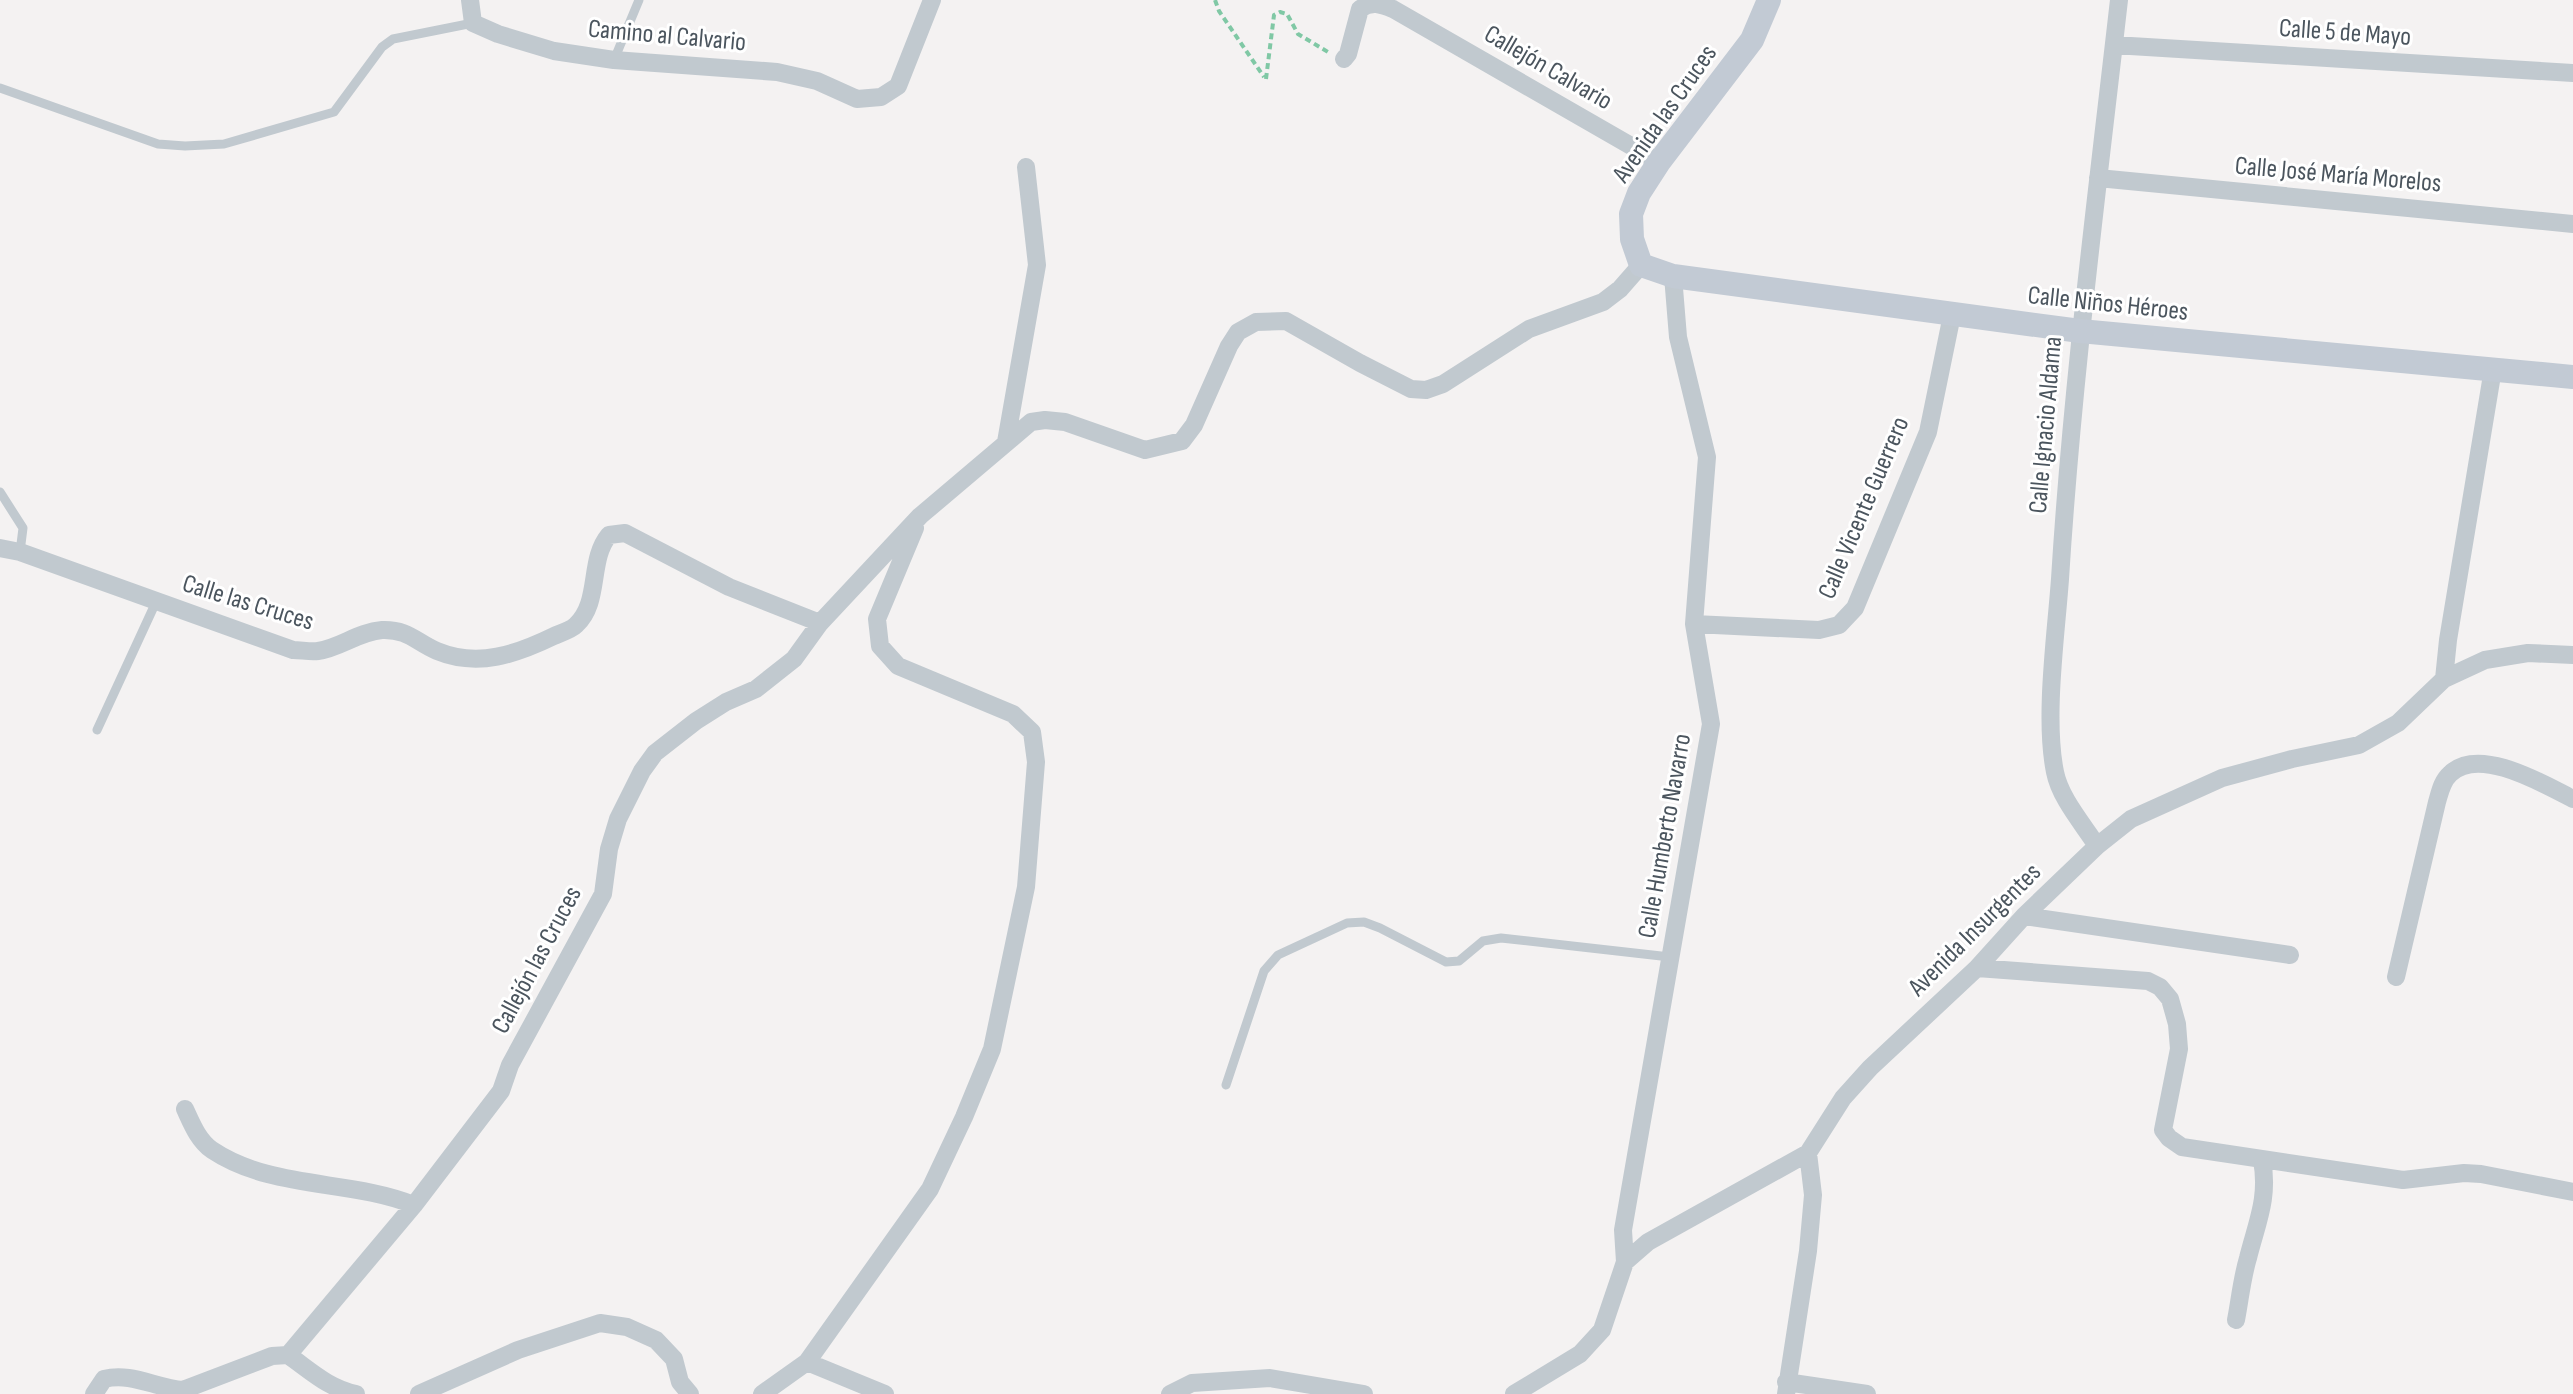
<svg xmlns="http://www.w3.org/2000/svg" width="2573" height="1394" font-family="'Sofia Sans Condensed',sans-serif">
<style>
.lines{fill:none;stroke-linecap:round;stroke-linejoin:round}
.path{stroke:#80c8a5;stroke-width:4;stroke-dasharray:6 4;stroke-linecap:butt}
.lane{stroke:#c1c9cf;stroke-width:9}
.street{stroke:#c1c9cf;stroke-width:18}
.secondary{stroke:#c2cad4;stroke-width:24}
.labels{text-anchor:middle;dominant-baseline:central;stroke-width:6;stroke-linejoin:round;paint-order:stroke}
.street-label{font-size:26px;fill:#4b555e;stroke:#fff}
</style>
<rect width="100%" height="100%" fill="#f4f2f2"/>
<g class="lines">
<!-- path -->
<path class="path" d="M1215,0L1219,11L1264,77
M1266,79L1274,15L1280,12L1287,14L1298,34L1328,52"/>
<!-- lane -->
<path class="lane" d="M614,60L639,0
M0,88L158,144L185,146L224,144L334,112L382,47L393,39L473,23
M0,492L23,528L20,552
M97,730L156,602
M1226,1085L1264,971L1278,955L1347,923L1364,922L1380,928L1446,962L1459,961L1483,941L1501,938L1670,957"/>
<!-- street -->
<path class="street" d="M470,0L473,23L498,34L554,51L614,60L777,72L817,81L857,99L881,97L898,86L932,0
M2114,45L2573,73
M1344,59L1348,54L1360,9C1372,1 1380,4 1393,9L1659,162
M2098,178L2573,224
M1006,442L1037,265L1026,167
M0,548L20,552L293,650C301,650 310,652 318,651C340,648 358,632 382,630C408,629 416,642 437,651C478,668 517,654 554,636C561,633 571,630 576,625C601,602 588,560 609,535L625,533L729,587L820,623
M1694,624L1819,630L1839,625L1855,608L1928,432L1952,315
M2444,679L2448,640L2493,369
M2097,846C2083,824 2060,798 2055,772C2044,718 2056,635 2060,579C2072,385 2097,193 2119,0
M2024,916L2290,955
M1977,968L2148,981L2160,987L2170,999L2177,1024L2179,1049L2163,1130L2169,1138L2182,1147L2403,1180L2464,1173L2481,1174L2573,1192
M2396,977L2437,802C2440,792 2442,781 2450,774C2479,745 2545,785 2573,799
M185,1109C192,1124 198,1140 212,1150C272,1190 349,1179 414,1205
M1625,1262L1623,1230L1711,724L1694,624L1707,457L1678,337L1673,276
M2236,1320C2240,1299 2242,1278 2248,1258C2257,1222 2269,1198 2262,1160
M288,1355L414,1205L501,1091L510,1065L603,894L609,849L618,819L642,771L655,753L696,721L726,702L756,689L794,659L820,623L920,516L1031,422L1045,420L1065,422L1145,450L1182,441L1194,425L1229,346L1238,332L1256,322L1286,321L1360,363L1411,389L1426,390L1443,384L1529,329L1603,302L1620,289L1641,265
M807,1362L885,1394
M1786,1382L1867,1394
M94,1394L104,1379C131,1372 156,1388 183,1390L272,1356L288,1355C311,1371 328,1388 356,1394
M419,1394L518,1350L600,1323L627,1327L656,1340L674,1359L680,1382L690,1394
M762,1394L807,1362L930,1189L964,1117L992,1049L1026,887L1036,762L1032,732L1013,714L898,666L880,646L877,619L915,528
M1170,1394L1192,1383L1270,1378L1364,1394
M1514,1394L1580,1354L1602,1330L1625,1262L1648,1242L1808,1153L1843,1098L1870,1068L1977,968L2024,916L2097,846L2131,819L2222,778L2292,759L2359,745L2398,723L2444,679L2485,660L2528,653L2573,655
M1786,1394L1808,1251L1813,1195L1808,1153"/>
<!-- secondary -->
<path class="secondary" d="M1769,0L1752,40L1659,162L1639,193L1631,214L1632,239L1641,265L1673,276L2080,331L2573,377"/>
</g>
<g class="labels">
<!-- street labels -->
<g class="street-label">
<text transform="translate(2345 33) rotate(4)">Calle 5 de Mayo</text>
<text transform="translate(667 36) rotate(5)">Camino al Calvario</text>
<text transform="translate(1548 68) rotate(30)">Callejón Calvario</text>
<text transform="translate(1665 114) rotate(-55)">Avenida las Cruces</text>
<text transform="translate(2338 175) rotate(5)">Calle José María Morelos</text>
<text transform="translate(2108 304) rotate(6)">Calle Niños Héroes</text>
<text transform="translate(2046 425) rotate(-85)">Calle Ignacio Aldama</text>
<text transform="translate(1864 508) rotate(-67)">Calle Vicente Guerrero</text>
<text transform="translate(248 603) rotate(17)">Calle las Cruces</text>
<text transform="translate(1665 836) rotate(-80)">Calle Humberto Navarro</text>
<text transform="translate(1975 930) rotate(-45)">Avenida Insurgentes</text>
<text transform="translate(537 960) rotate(-62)">Callejón las Cruces</text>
</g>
</g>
</svg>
